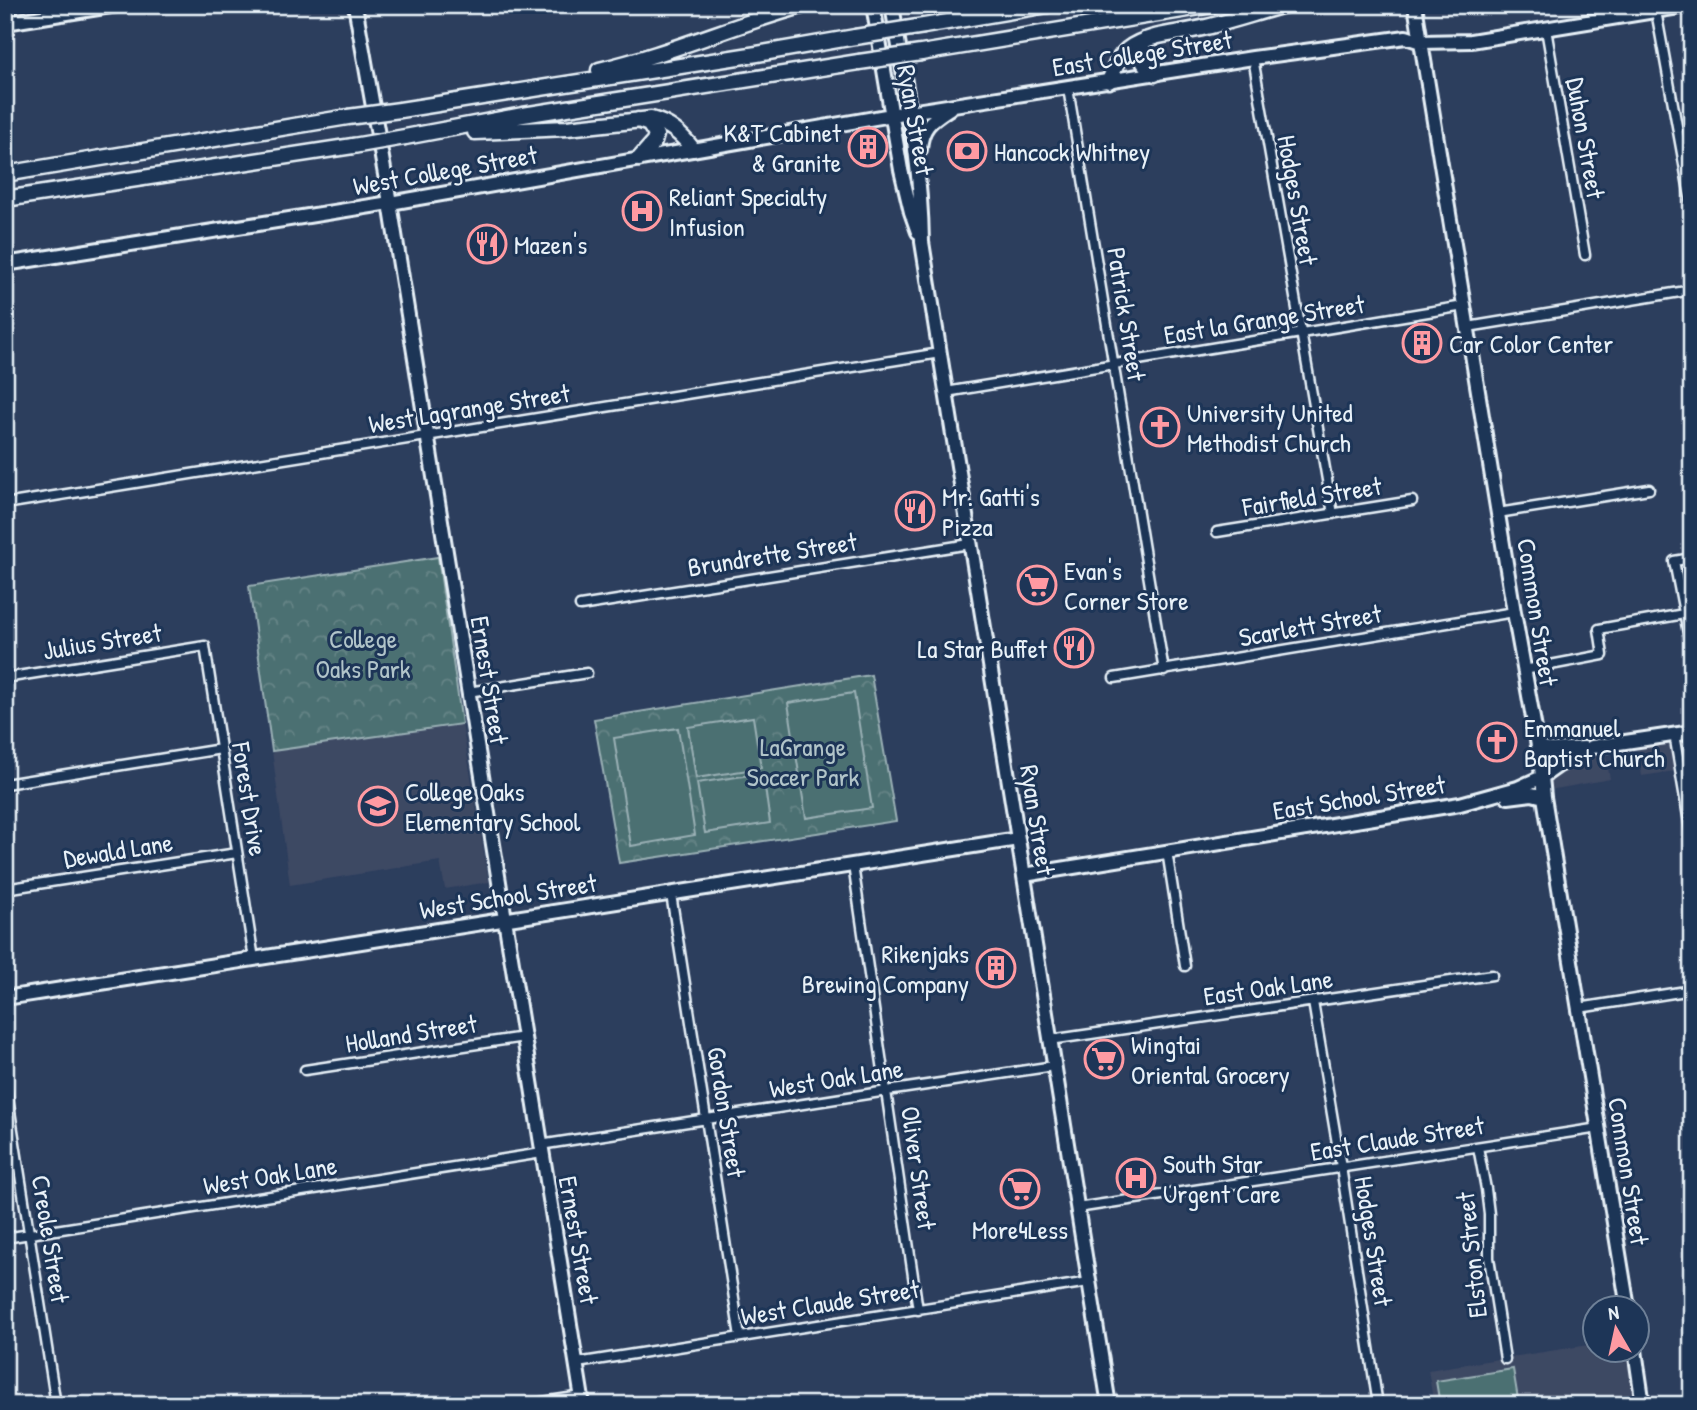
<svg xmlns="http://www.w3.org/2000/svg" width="1697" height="1410" font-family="'Patrick Hand',sans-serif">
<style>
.built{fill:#3d4864}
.park{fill:url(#park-crowns);stroke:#9ab0b5;stroke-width:2}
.pitch{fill:#4c7072;stroke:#9ab0b5;stroke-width:2}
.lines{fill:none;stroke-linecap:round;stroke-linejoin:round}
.street-casing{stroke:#e8f1f8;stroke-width:13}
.secondary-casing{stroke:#e8f1f8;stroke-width:18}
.highway-casing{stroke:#e8f1f8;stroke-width:19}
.street{stroke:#1d3557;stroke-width:8}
.secondary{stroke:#1d3557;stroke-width:12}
.highway{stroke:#1d3557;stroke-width:14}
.highway-bridge-casing{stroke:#e8f1f8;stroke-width:19;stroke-linecap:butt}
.highway-bridge{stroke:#1d3557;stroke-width:14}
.labels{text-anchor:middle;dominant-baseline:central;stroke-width:6;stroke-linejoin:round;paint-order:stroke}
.street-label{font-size:26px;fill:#e8f1f8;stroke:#1d3557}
.poi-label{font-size:26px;fill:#e8f1f8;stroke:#1d3557;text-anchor:start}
.park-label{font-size:26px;fill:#b1c4c9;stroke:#1d3557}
</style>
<defs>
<pattern id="park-crowns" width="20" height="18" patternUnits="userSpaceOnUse" patternTransform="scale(1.75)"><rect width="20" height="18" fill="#4c7072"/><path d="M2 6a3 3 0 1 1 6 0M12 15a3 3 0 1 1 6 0" fill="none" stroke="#668587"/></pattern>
</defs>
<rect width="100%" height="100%" fill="#2c3e5d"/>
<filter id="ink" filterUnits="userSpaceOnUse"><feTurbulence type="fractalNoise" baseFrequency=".0143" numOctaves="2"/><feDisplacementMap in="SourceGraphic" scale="14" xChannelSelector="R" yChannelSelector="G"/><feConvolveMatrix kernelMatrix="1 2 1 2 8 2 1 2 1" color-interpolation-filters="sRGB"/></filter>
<g filter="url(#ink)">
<!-- built -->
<path class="built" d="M5,5H56L5,13Z
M462,724L489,882L445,889L440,861L290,885L272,751Z
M1692,737V791L1679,793L1675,771L1642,776L1637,745Z
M1605,751L1610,779L1550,790L1545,760Z
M1595,1344L1596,1350L1626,1351L1635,1405H1434L1428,1370Z"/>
<!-- park -->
<path class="park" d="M438,557L462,724L272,751L249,586Z
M871,675L896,821L619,863L594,719Z"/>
<!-- pitch -->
<path class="pitch" d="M854,693L872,808L806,818L788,703Z
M753,717L761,768L696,778L688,727Z
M678,728L695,835L631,846L614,738Z
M763,773L770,823L705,833L697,783Z
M1513,1369L1519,1405H1440L1436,1381Z"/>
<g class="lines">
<defs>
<path id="street" d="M1656,11L1692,208
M1546,29L1585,255
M1253,58L1333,514
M1068,88L1164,671
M1468,327L1692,290
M946,392L1464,306
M5,504L940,353
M1498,513L1649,489
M1217,532L1412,501
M1692,558L1674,561L1692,654
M580,606L970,544
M1524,670L1603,655L1599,629L1684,614
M5,678L205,646L254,959
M1114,678L1514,612
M468,692L587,673
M1674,734L1692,840
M5,784L221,749
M1167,851L1185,966
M853,865L918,1310
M5,889L237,853
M671,894L740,1337
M1313,1002L1341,1167L1378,1405
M1579,1008L1692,990
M1050,1040L1492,975
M305,1070L524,1037
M5,1079L56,1405
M540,1145L887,1091L1054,1066
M1478,1147L1486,1189L1489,1214V1258L1505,1359
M1077,1208L1599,1128
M5,1238L542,1153
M577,1363L1089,1282
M523,1405L582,1396"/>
<path id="secondary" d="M355,5L390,203L583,1405
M873,5L901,170L911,212L918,232
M892,5C905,84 921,162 922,242L1109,1405
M1415,5L1514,612L1540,757L1544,797L1628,1308
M5,23L117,5
M920,150C921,126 932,120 950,108
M5,264L390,203L909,112L1253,58L1406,37L1421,42L1471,41L1691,5
M1538,746L1550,750L1584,748
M1508,797L1532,794L1544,797
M1024,875L1460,804L1518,788L1542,777L1559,765L1592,747L1692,732
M5,998L1018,839
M1635,1350L1643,1405"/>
<path id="highway" d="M924,26L1048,5
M1144,40C1138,57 1142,64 1155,74
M921,53L1213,5
M599,70C669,54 735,24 805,5
M1109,81C1114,70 1118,57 1128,49C1149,33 1181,34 1206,27C1233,21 1258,12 1285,5
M400,110L757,54L855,37
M638,120L649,124L656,135L654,142L639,159
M475,132L567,128L651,119C670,124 681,134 693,149
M405,137L523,115L859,62
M5,174L348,117
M5,199L353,146"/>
</defs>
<!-- street casing -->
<use href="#street" class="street-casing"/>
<!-- secondary casing -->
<use href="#secondary" class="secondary-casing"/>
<!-- highway casing -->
<use href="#highway" class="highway-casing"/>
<!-- street -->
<use href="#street" class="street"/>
<!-- secondary -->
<use href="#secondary" class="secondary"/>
<!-- highway -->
<use href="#highway" class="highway"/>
<defs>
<path id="highway-bridge" d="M855,37L924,26
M859,62L921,53
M348,117L400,110
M353,146L405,137"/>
</defs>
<!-- highway-bridge casing -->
<use href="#highway-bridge" class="highway-bridge-casing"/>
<!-- highway-bridge -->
<use href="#highway-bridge" class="highway-bridge"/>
</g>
</g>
<!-- icons -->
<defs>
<symbol id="building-ring" viewBox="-11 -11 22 22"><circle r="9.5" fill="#1d3557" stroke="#ff9aa2" stroke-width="1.5"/><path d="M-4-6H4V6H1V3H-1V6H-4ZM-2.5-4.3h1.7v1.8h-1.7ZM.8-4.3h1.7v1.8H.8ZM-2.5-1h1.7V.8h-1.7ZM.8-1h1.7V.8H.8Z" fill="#ff9aa2"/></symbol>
<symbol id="bank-ring" viewBox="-11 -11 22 22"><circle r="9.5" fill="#1d3557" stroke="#ff9aa2" stroke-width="1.5"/><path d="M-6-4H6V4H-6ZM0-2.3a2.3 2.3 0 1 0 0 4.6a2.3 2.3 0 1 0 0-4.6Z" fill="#ff9aa2"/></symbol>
<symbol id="hospital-ring" viewBox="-11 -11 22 22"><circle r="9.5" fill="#1d3557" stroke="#ff9aa2" stroke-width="1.5"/><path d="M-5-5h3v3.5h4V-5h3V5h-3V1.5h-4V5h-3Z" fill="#ff9aa2"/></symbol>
<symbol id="restaurant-ring" viewBox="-11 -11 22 22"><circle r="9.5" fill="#1d3557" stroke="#ff9aa2" stroke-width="1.5"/><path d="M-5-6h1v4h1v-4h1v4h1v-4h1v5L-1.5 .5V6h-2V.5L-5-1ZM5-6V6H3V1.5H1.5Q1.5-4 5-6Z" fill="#ff9aa2"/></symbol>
<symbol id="church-ring" viewBox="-11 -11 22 22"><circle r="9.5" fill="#1d3557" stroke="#ff9aa2" stroke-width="1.5"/><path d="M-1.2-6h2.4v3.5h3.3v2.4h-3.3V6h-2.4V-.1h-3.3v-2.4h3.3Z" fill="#ff9aa2"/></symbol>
<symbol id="supermarket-ring" viewBox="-11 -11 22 22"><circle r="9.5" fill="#1d3557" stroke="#ff9aa2" stroke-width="1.5"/><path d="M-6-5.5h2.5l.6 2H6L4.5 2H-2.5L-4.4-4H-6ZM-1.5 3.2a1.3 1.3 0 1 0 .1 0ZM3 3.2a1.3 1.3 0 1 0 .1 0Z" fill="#ff9aa2"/></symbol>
<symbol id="school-ring" viewBox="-11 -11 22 22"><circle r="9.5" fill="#1d3557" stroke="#ff9aa2" stroke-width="1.5"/><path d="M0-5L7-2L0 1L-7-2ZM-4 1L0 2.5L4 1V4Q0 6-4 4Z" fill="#ff9aa2"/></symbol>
</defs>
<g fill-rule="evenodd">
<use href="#building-ring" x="846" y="125" width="44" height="44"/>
<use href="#bank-ring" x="945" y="129" width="44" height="44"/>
<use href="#hospital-ring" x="620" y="189" width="44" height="44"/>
<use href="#restaurant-ring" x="465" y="222" width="44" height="44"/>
<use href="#building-ring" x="1400" y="321" width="44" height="44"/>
<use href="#church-ring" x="1138" y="405" width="44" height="44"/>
<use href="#restaurant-ring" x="893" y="489" width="44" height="44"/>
<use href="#supermarket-ring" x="1015" y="563" width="44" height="44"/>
<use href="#restaurant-ring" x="1052" y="626" width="44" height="44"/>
<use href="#church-ring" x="1475" y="720" width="44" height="44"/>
<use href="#school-ring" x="356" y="784" width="44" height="44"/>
<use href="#building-ring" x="974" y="946" width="44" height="44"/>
<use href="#supermarket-ring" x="1082" y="1037" width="44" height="44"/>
<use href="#hospital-ring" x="1114" y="1156" width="44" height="44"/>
<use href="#supermarket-ring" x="998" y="1167" width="44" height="44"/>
</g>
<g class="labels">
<!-- street labels -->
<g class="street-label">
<text transform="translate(1142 53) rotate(-9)">East College Street</text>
<text transform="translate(916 120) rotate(80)">Ryan Street</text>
<text transform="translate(1586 138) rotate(80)">Duhon Street</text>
<text transform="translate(445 170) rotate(-10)">West College Street</text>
<text transform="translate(1298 200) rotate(80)">Hodges Street</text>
<text transform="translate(1127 314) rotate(81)">Patrick Street</text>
<text transform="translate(1264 319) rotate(-9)">East la Grange Street</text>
<text transform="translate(469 408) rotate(-9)">West Lagrange Street</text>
<text transform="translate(1312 496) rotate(-9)">Fairfield Street</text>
<text transform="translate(772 554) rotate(-9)">Brundrette Street</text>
<text transform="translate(1538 612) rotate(81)">Common Street</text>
<text transform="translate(1310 625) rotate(-10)">Scarlett Street</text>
<text transform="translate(102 641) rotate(-9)">Julius Street</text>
<text transform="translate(490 680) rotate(81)">Ernest Street</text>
<text transform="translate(1359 797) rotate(-9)">East School Street</text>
<text transform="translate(250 799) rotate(81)">Forest Drive</text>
<text transform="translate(1038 820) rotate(81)">Ryan Street</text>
<text transform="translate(118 850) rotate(-9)">Dewald Lane</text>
<text transform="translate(508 896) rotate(-9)">West School Street</text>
<text transform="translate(1268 987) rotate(-8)">East Oak Lane</text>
<text transform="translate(411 1033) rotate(-9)">Holland Street</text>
<text transform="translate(836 1078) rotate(-9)">West Oak Lane</text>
<text transform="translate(727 1112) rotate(81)">Gordon Street</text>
<text transform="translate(1397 1138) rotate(-9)">East Claude Street</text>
<text transform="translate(919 1168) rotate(82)">Oliver Street</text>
<text transform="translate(1629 1171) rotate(81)">Common Street</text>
<text transform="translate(270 1175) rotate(-9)">West Oak Lane</text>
<text transform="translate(51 1239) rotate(81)">Creole Street</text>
<text transform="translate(579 1240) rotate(80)">Ernest Street</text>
<text transform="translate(1374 1241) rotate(81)">Hodges Street</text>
<text transform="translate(1471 1255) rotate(-96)">Elston Street</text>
<text transform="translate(830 1302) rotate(-9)">West Claude Street</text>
</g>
<!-- poi labels -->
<g class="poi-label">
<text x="841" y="132" text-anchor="end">K&amp;T Cabinet<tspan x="841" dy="30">&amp; Granite</tspan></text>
<text x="994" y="151">Hancock Whitney</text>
<text x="669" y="196">Reliant Specialty<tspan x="669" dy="30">Infusion</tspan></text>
<text x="514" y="244">Mazen's</text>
<text x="1449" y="343">Car Color Center</text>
<text x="1187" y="412">University United<tspan x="1187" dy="30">Methodist Church</tspan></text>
<text x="942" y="496">Mr. Gatti's<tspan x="942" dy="30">Pizza</tspan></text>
<text x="1064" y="570">Evan's<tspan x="1064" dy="30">Corner Store</tspan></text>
<text x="1047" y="648" text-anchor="end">La Star Buffet</text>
<text x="1524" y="727">Emmanuel<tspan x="1524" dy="30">Baptist Church</tspan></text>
<text x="405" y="791">College Oaks<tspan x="405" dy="30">Elementary School</tspan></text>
<text x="969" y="953" text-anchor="end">Rikenjaks<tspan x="969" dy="30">Brewing Company</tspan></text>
<text x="1131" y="1044">Wingtai<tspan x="1131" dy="30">Oriental Grocery</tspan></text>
<text x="1163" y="1163">South Star<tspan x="1163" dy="30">Urgent Care</tspan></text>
<text x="1020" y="1229" text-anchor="middle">More4Less</text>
</g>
<!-- park labels -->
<g class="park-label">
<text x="363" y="638">College<tspan x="363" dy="30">Oaks Park</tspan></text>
<text x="803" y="746">LaGrange<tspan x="803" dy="30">Soccer Park</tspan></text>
</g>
</g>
<!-- margin -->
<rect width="1697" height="1410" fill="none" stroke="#1d3557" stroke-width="28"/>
<rect x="14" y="14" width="1669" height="1382" fill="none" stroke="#e8f1f8" stroke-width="2.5" filter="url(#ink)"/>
<!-- north arrow -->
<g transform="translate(1616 1329) rotate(351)"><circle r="33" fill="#1d3557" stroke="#6e8097" stroke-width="2"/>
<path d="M0-5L12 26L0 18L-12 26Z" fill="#ff9aa2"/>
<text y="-10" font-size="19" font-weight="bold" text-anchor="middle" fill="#e8f1f8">N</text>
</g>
</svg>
